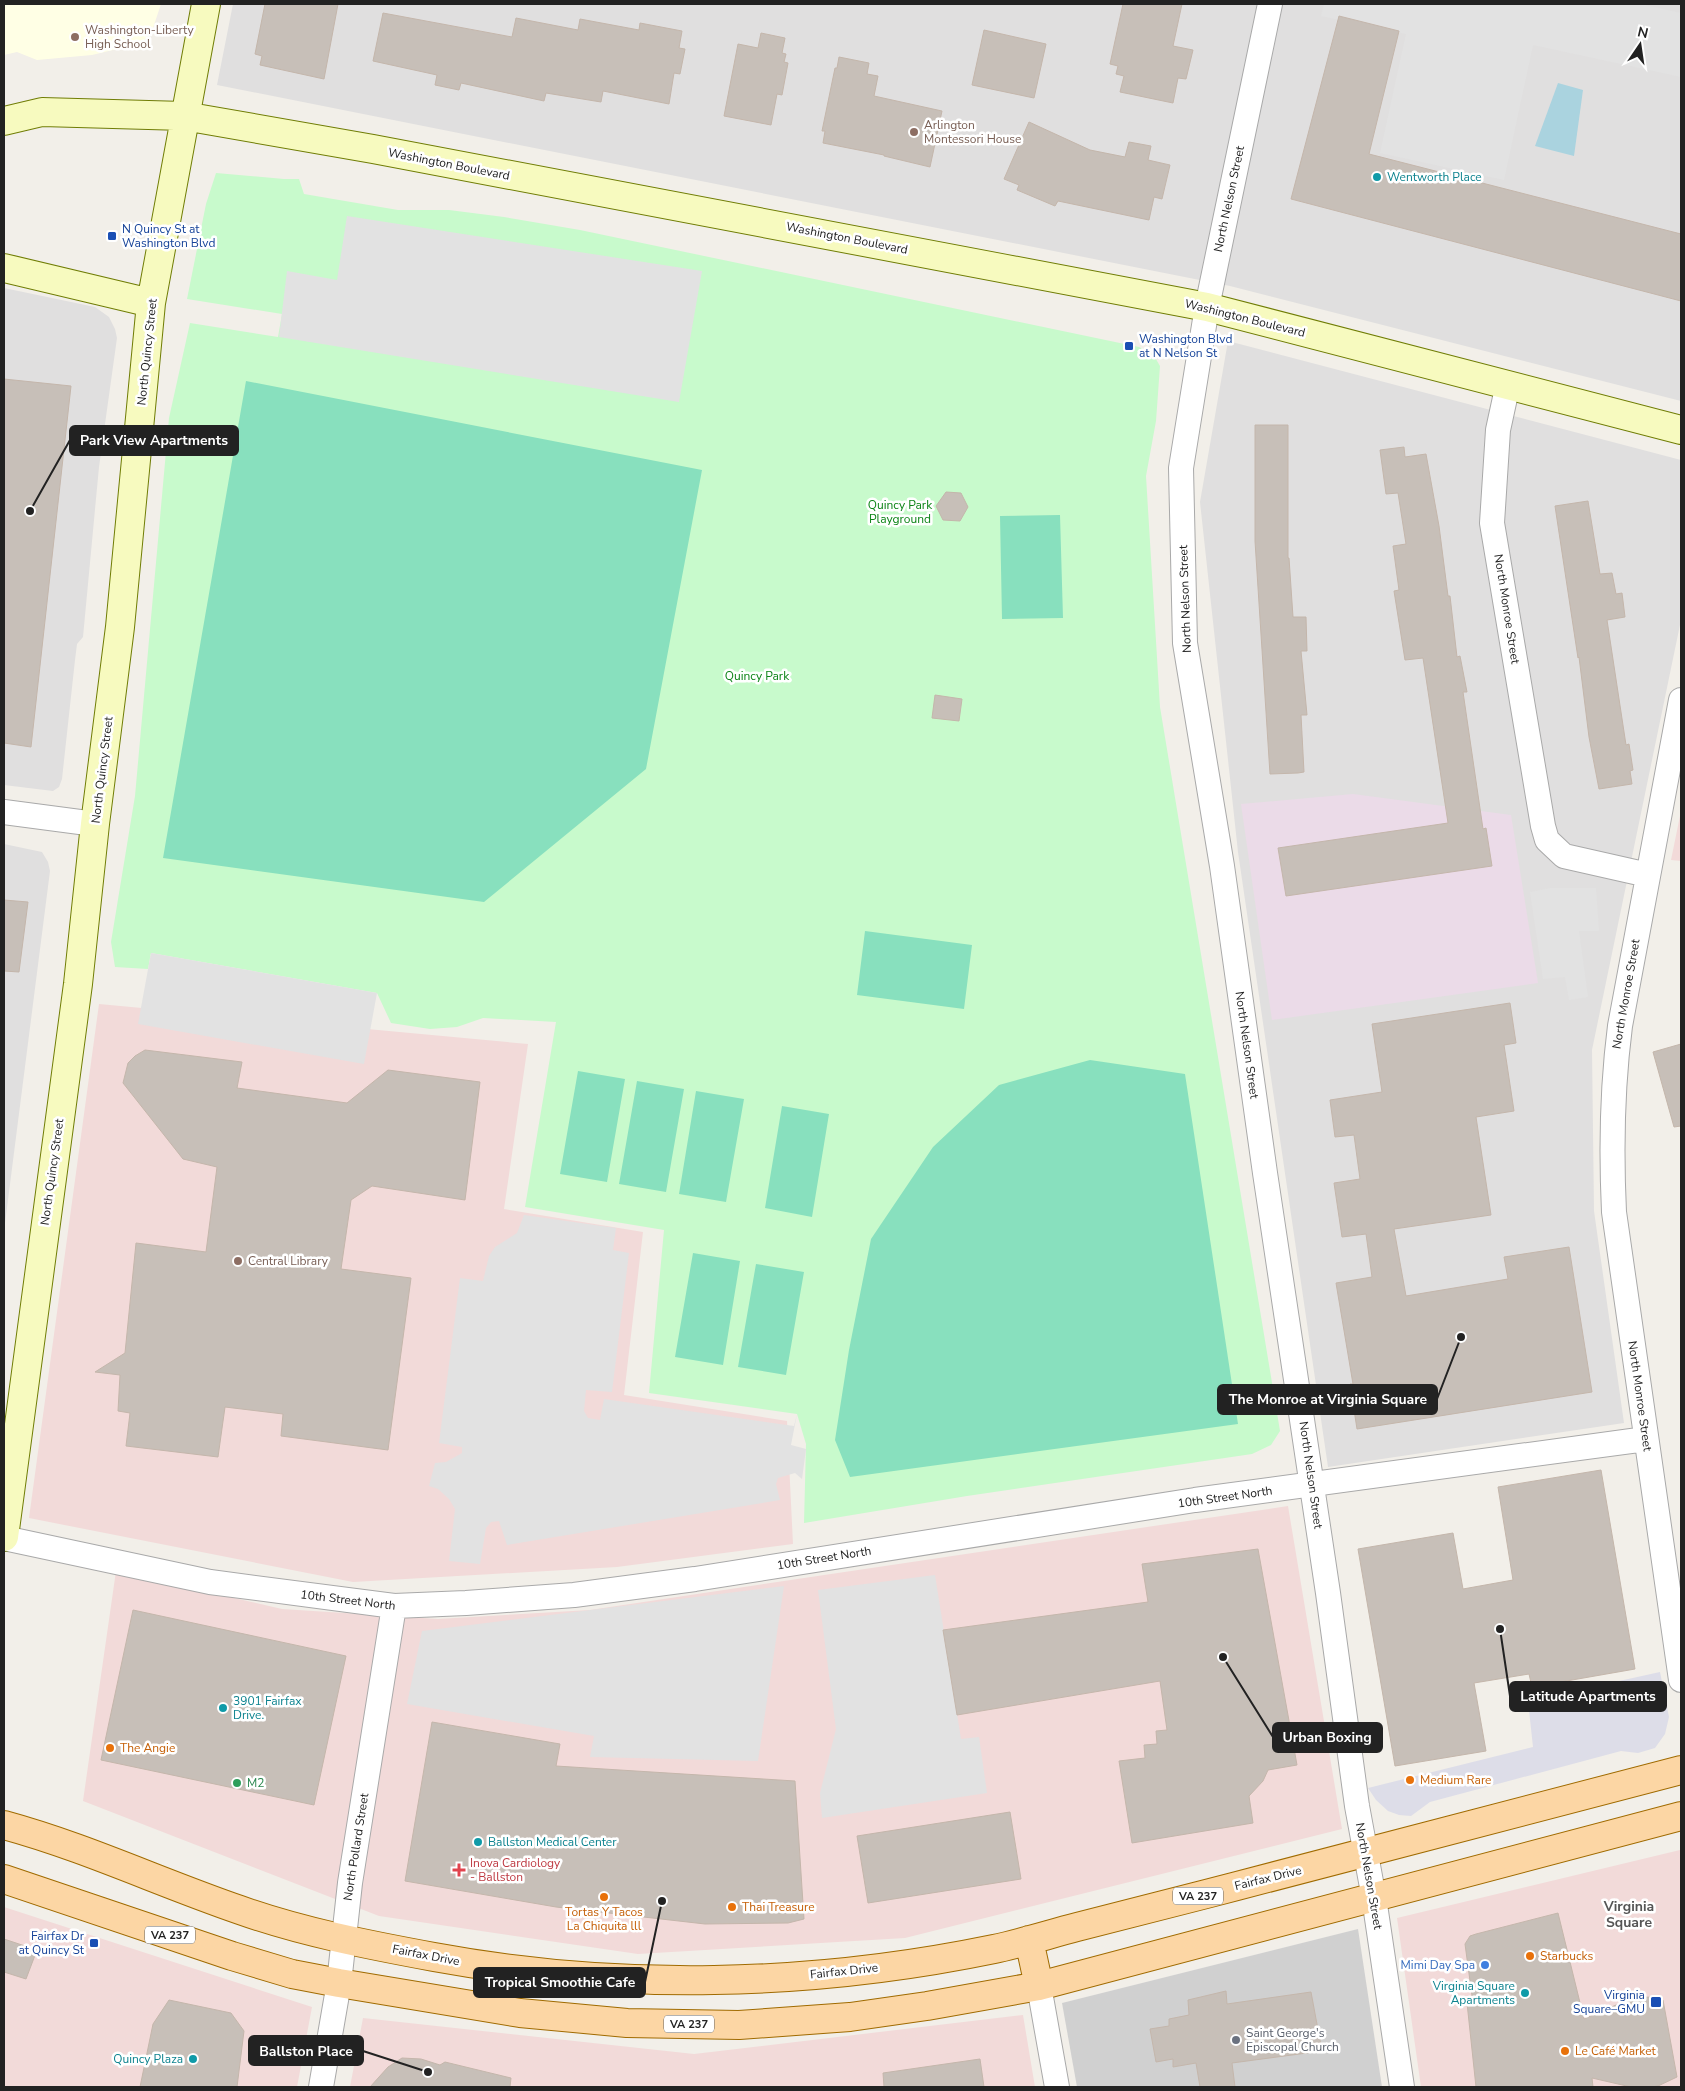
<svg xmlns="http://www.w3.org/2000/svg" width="1685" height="2091" font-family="'Nunito Sans',sans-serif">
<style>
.residential{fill:#e0dfdf}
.commercial{fill:#f2dad9}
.industrial{fill:#ebdbe8}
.education{fill:#ffffe5}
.religious{fill:#d0d0d0}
.park{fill:#c8facc}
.pitch{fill:#88e0be}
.parking{fill:#e2e2e2}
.plaza{fill:#dddde8}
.water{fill:#aad3df}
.building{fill:#c7bfb8;stroke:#c4b6ab}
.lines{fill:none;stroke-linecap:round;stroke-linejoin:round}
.street-casing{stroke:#a9a9a9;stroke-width:26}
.secondary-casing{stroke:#707d05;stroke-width:30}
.primary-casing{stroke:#a06b00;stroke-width:30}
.street{stroke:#fff;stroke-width:24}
.secondary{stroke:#f7fabf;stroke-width:28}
.primary{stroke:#fcd6a4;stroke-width:28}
.education-dot{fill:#8d6e63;stroke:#fff;stroke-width:2}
.culture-dot{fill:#0f9aa8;stroke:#fff;stroke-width:2}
.transit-dot{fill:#1a4fb4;stroke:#fff;stroke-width:2}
.food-dot{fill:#e8710a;stroke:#fff;stroke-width:2}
.leisure-dot{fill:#2e9e5b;stroke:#fff;stroke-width:2}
.health-dot{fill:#e0444e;stroke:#fff;stroke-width:2}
.shop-dot{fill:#3f7fe0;stroke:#fff;stroke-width:2}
.worship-dot{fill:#6b7280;stroke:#fff;stroke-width:2}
.labels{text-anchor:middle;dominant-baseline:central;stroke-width:5;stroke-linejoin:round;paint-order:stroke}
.shield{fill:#fff;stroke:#646464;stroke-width:1}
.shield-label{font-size:11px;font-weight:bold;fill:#222}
.education-label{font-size:12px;fill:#785e54;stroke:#fff;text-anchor:start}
.street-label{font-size:12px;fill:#222;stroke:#fff}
.culture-label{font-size:12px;fill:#0d838f;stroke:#fff;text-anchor:start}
.transit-label{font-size:12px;fill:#164399;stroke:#fff;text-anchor:start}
.park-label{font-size:12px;fill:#0c8416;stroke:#fff}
.food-label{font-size:12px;fill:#c56008;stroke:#fff;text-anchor:start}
.leisure-label{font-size:12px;fill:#27864d;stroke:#fff;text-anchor:start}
.health-label{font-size:12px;fill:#be3a42;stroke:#fff;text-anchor:start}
.shop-label{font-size:12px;fill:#366cbe;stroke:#fff;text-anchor:end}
.worship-label{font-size:12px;fill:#5b616d;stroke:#fff;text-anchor:start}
.neighbourhood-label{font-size:14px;font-weight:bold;fill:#555;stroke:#fff}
.leader{fill:none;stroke:#222;stroke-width:2}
.callout-dot{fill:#222;stroke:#fff;stroke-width:2}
.callout{fill:#222;stroke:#222;stroke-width:2}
.callout-label{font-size:14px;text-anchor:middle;font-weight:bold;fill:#fff}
</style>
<rect width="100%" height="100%" fill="#f2efe9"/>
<!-- residential -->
<path class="residential" d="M233,4H1681V401L1230,286L217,85Z
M4,288L95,307L109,317L115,329L117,338L99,467L83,637L77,644L75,660L62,779L59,787L53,791L4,785Z
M1228,341L1681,460V620L1592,1050L1594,1211L1624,1423L1328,1467L1238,852L1200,502Z
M4,844L42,852L48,862L50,871L4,1231Z"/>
<!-- commercial -->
<path class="commercial" d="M1681,811V861L1671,860Z
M99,1004L528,1044L504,1209L643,1232L624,1395L787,1421L793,1544L617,1567L353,1582L29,1518Z
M1288,1506L1342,1829L905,1938L638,1954L379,1916L83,1801L116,1571L282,1609L438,1619L590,1610Z
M1680,1850L1681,2087H1421L1397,1918Z
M4,1907L312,2007L297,2087H4Z
M1023,2015L1035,2087H350L363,2018L694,2054Z"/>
<!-- industrial -->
<path class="industrial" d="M1353,794L1511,815L1538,983L1272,1020L1241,804Z"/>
<!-- education -->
<path class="education" d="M4,4H161L152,31L142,43L92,55L37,60L17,52L4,55Z"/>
<!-- religious -->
<path class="religious" d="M1358,1929L1382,2087H1077L1062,2003Z"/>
<!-- park -->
<path class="park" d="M216,173L284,179H299L304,194L398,210H449L504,217L580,230L1139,347L1153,354L1160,366L1156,421L1146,476L1160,707L1280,1431L1271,1445L1252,1454L967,1496L804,1523L806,1444L797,1414L649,1393L664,1230L525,1207L556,1022L483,1018L457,1027L430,1029L391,1023L377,993L151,953L148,969L115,967L111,942L135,796L169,418L190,323L278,337L282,314L187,299L206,204Z"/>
<!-- pitch -->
<path class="pitch" d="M246,381L702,470L646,769L484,902L163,858Z
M1060,515L1063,618L1002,619L1000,516Z
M865,931L972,945L964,1009L857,995Z
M1090,1060L1185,1074L1238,1424L850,1477L835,1440L849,1350L871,1239L933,1147L999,1085Z
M578,1071L625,1079L607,1182L560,1174Z
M637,1081L684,1089L666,1192L619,1184Z
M696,1091L744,1099L726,1202L679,1194Z
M782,1106L829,1114L812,1217L765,1208Z
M693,1253L740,1261L723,1365L675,1357Z
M756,1264L804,1272L786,1375L738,1367Z"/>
<!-- parking -->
<path class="parking" d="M1324,4H1640L1681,13V77L1533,45L1504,180L1380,153L1406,34L1321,16Z
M347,216L702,271L679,402L279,337L287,271L337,280Z
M1550,888H1596L1599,931H1579L1588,997L1569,1000L1565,977L1543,979L1530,892Z
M151,953L377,993L364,1064L138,1024Z
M524,1215L616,1228L613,1250L629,1253L612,1392L586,1390L584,1411L588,1418L600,1420L604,1399L794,1426L797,1414L791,1445L806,1449L802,1479L795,1473L778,1478L776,1484L780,1500L507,1545L499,1521L491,1522L486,1528L480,1564L449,1561L455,1509L449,1499L438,1489L429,1486L435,1463L446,1462L462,1453V1447L439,1443L460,1278L483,1281L489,1256L495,1247L517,1233Z
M935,1575L961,1739L979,1737L987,1793L822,1818L820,1793L836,1729L818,1590Z
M784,1586L758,1761L590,1757L594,1736L407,1704L422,1631Z"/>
<!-- plaza -->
<path class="plaza" d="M1660,1672L1669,1717L1665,1734L1655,1748L1638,1753L1621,1751L1430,1802L1411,1816L1399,1815L1388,1811L1376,1800L1368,1788L1533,1747L1528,1701Z"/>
<!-- water -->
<path class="water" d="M1558,83L1583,90L1574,156L1535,146Z"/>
<!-- building -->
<path class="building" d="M265,4H338L324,79L260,65L262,56L255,54Z
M1123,4H1182L1173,46L1193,50L1186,79L1178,78L1173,103L1120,92L1124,76L1116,74L1118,66L1110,64Z
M383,13L512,37L516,18L578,30L580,19L639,30L640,23L682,31L679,48L685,49L680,74L674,73L669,104L603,91L601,102L546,93L544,101L461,83L459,90L435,85L437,75L373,61Z
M1339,16L1399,31L1369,154L1681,234V301L1291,199Z
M984,30L1046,44L1034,98L972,85Z
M761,33L785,38L782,53L786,54L784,62L788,63L782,95L777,94L771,125L724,116L738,44L758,48Z
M839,57L869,63L867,74L878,76L874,96L942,111L930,167L884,156V155L823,143L825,131H822L835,68H837Z
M1029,122L1090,150L1125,157L1129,142L1151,146L1148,160L1170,165L1162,199L1154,197L1149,220L1058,201L1055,206L1017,190L1019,185L1004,179Z
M4,379L71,386L31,747L4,743Z
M1255,425H1288V558H1289L1293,617H1306L1307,651H1301L1307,715H1301L1304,772L1298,773L1270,774L1255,541Z
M1404,447L1405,457L1426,454L1439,526L1448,596H1450L1457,657L1460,656L1467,692H1463L1483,829L1486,828L1492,866L1286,896L1278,848L1448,823L1423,658L1405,660L1394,591L1399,590L1393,546L1406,544L1398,493L1386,494L1380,450Z
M946,492L961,493L968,507L960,521L943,520L936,506Z
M1588,501L1600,574L1612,573L1616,594L1622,593L1625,617L1607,620L1626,745L1629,744L1633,770L1630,771L1632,784L1599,789L1589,737L1579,657L1578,658L1555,506Z
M935,695L962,699L959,721L932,718Z
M4,900L28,902L19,972L4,971Z
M1510,1003L1516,1043L1504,1045L1514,1111L1476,1117L1491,1215L1394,1229L1406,1296L1508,1279L1504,1257L1569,1247L1592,1392L1357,1429L1350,1384H1353L1336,1283L1372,1277L1366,1234L1342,1237L1334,1183L1360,1179L1354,1135L1335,1137L1330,1100L1382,1092L1372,1024Z
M1681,1044V1126L1674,1127L1653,1052Z
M145,1050L242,1062L237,1088L347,1103L388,1070L480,1082L465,1200L372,1186L351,1200L341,1269L411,1278L388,1450L281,1436L283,1414L225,1407L218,1457L126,1446L130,1413L118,1411L120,1375L95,1372L125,1353L136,1243L206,1252L217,1167L183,1159L123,1083L128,1063L135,1056Z
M1601,1470L1635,1669L1532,1687L1529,1674L1474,1683L1486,1751L1395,1766L1358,1549L1453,1533L1463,1589L1513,1580L1498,1487Z
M1258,1549L1297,1765L1268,1770L1263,1781L1249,1796L1253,1823L1132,1843L1119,1761L1145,1758L1144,1745L1157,1744L1156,1731L1167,1730L1160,1681L957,1715L943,1630L1148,1602L1142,1564Z
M133,1610L346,1656L314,1805L101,1760Z
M432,1722L560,1744L556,1766L795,1781L804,1919L788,1923L705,1924L556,1907L405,1881Z
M1010,1812L1021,1879L868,1903L857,1836Z
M1558,1913L1584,2019L1632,1998L1650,1997L1663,2000L1677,2077L1658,2086L1651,2087H1631L1592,2078L1593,2087H1476L1467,2003H1473L1465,1944L1470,1936L1476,1934Z
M4,1939L37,1950L26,1979L4,1972Z
M1226,1991L1227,2004L1311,1992L1322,2051L1232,2063L1235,2087H1200L1196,2063L1173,2067V2059L1156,2062L1150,2029L1169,2026V2019L1189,2015L1188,2000Z
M169,2000L231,2013L244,2031L237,2087H140L153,2024Z
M402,2058L421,2059L440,2065L445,2062L511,2078L510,2087H370L388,2067Z
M980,2059L984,2087H884L883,2073Z"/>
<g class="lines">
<defs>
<path id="street" d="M1270,4L1207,307L1181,468L1185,643L1222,866L1265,1173L1328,1593L1357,1806L1374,1898L1402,2087
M1508,384L1498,430L1492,523L1543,826L1547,840L1564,856L1648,875
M1681,700L1620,1026C1612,1088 1611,1149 1614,1212L1681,1680
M4,812L95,824
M4,1538L210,1582L394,1606L466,1603L574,1595L695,1579L1195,1500L1646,1439
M1039,1986L1057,2087
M321,2087L339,1983L350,1883L394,1606"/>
<path id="secondary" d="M4,121L42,112L184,116L373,149L1207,307L1681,430
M4,268L151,303
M4,1537L78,984L95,824L120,627L151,303L206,4"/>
<path id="primary" d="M4,1825C85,1847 161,1883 240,1910C302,1932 369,1945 434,1957C618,1991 810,1987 994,1949C1022,1943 1050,1934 1077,1927C1131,1913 1184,1900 1237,1886C1385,1848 1533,1809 1681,1770
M4,1879L232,1956L292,1974L339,1983L520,2013L627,2023L739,2025L850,2017L927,2006L1039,1986L1681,1816
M1029,1940L1039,1986"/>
</defs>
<!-- street casing -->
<use href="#street" class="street-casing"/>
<!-- secondary casing -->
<use href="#secondary" class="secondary-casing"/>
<!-- primary casing -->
<use href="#primary" class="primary-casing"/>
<!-- street -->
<use href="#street" class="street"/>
<!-- secondary -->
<use href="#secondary" class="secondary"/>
<!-- primary -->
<use href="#primary" class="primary"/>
</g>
<!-- markers -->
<g class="education-dot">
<circle cx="75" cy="37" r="5"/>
<circle cx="914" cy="132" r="5"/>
<circle cx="238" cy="1261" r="5"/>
</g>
<g class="culture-dot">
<circle cx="1377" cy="177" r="5"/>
<circle cx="223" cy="1708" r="5"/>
<circle cx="478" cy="1842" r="5"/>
<circle cx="1525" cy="1993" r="5"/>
<circle cx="193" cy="2059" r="5"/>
</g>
<g class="transit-dot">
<rect x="107" y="231" width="10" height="10" rx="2.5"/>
<rect x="1124" y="341" width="10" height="10" rx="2.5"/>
<rect x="89" y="1938" width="10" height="10" rx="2.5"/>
<rect x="1650" y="1996" width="12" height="12" rx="2.5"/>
</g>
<g class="food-dot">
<circle cx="110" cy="1748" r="5"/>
<circle cx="1410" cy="1780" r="5"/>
<circle cx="604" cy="1897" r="5"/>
<circle cx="732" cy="1907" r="5"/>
<circle cx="1530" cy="1956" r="5"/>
<circle cx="1565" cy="2051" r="5"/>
</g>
<circle class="leisure-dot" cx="237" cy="1783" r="5"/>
<path class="health-dot" d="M456.5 1862.5h5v5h5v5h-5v5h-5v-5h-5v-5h5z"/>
<circle class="shop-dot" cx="1485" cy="1965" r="5"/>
<circle class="worship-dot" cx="1236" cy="2040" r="5"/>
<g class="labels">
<!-- shield labels -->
<g class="shield">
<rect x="1173" y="1887.5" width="50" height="17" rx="4"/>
<rect x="145" y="1926.5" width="50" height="17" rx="4"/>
<rect x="664" y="2015.5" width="50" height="17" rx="4"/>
</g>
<g class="shield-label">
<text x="1198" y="1896">VA 237</text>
<text x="170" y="1935">VA 237</text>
<text x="689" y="2024">VA 237</text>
</g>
<!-- education labels -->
<g class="education-label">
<text x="85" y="30">Washington-Liberty<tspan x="85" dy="14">High School</tspan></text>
<text x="924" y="125">Arlington<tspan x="924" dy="14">Montessori House</tspan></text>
<text x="248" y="1261">Central Library</text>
</g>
<!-- street labels -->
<g class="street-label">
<text transform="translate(449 164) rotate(11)">Washington Boulevard</text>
<text transform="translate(1229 199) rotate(-78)">North Nelson Street</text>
<text transform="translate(847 238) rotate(11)">Washington Boulevard</text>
<text transform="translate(1245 318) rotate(14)">Washington Boulevard</text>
<text transform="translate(147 352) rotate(-84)">North Quincy Street</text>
<text transform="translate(1185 599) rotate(-92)">North Nelson Street</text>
<text transform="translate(1507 609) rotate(81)">North Monroe Street</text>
<text transform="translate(102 770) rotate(-83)">North Quincy Street</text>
<text transform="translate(1626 994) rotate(-80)">North Monroe Street</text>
<text transform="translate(1247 1045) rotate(82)">North Nelson Street</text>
<text transform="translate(52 1172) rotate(-82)">North Quincy Street</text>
<text transform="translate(1640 1396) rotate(82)">North Monroe Street</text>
<text transform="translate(1311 1475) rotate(82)">North Nelson Street</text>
<text transform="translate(1225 1497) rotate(-8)">10th Street North</text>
<text transform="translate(824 1558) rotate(-9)">10th Street North</text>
<text transform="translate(348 1600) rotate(7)">10th Street North</text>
<text transform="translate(356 1847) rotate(-81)">North Pollard Street</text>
<text transform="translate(1369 1876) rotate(80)">North Nelson Street</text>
<text transform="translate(1268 1878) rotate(-14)">Fairfax Drive</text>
<text transform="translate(426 1955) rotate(11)">Fairfax Drive</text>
<text transform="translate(844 1971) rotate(-6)">Fairfax Drive</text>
</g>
<!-- culture labels -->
<g class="culture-label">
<text x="1387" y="177">Wentworth Place</text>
<text x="233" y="1701">3901 Fairfax<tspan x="233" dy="14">Drive.</tspan></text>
<text x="488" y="1842">Ballston Medical Center</text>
<text x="1515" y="1986" text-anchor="end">Virginia Square<tspan x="1515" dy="14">Apartments</tspan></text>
<text x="183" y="2059" text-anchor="end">Quincy Plaza</text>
</g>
<!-- transit labels -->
<g class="transit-label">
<text x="122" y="229">N Quincy St at<tspan x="122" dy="14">Washington Blvd</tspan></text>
<text x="1139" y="339">Washington Blvd<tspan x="1139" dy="14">at N Nelson St</tspan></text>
<text x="84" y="1936" text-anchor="end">Fairfax Dr<tspan x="84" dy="14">at Quincy St</tspan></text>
<text x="1645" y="1995" text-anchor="end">Virginia<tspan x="1645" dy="14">Square–GMU</tspan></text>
</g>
<!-- park labels -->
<g class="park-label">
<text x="900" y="505">Quincy Park<tspan x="900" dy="14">Playground</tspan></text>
<text x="757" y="676">Quincy Park</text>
</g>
<!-- food labels -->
<g class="food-label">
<text x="120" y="1748">The Angie</text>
<text x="1420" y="1780">Medium Rare</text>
<text x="742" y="1907">Thai Treasure</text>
<text x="604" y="1912" text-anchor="middle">Tortas Y Tacos<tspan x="604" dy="14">La Chiquita lll</tspan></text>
<text x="1540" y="1956">Starbucks</text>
<text x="1575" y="2051">Le Café Market</text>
</g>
<!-- leisure labels -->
<g class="leisure-label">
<text x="247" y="1783">M2</text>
</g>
<!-- health labels -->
<g class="health-label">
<text x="470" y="1863">Inova Cardiology<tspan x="470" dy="14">- Ballston</tspan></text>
</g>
<!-- shop labels -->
<g class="shop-label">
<text x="1475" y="1965">Mimi Day Spa</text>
</g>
<!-- worship labels -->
<g class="worship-label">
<text x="1246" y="2033">Saint George's<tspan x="1246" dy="14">Episcopal Church</tspan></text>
</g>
<!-- neighbourhood labels -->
<g class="neighbourhood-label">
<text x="1629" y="1906">Virginia<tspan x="1629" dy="16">Square</tspan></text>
</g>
</g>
<!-- callouts -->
<path class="leader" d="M30 511L70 440M1461 1337L1437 1399M1500 1629L1510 1696M1223 1657L1273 1737M662 1901L645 1982M428 2072L363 2051"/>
<g class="callout-dot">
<circle cx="30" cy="511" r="5"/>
<circle cx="1461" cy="1337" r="5"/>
<circle cx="1500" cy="1629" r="5"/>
<circle cx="1223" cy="1657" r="5"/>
<circle cx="662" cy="1901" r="5"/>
<circle cx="428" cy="2072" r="5"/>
</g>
<g class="callout">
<rect x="70" y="426" width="168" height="29" rx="5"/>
<rect x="1218" y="1385" width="219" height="29" rx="5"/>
<rect x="1510" y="1682" width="156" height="29" rx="5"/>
<rect x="1273" y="1723" width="109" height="29" rx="5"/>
<rect x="474" y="1968" width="171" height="29" rx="5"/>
<rect x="249" y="2036" width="114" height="29" rx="5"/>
</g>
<g class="callout-label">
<text x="154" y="445">Park View Apartments</text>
<text x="1328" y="1404">The Monroe at Virginia Square</text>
<text x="1588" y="1701">Latitude Apartments</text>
<text x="1327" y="1742">Urban Boxing</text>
<text x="560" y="1987">Tropical Smoothie Cafe</text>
<text x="306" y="2056">Ballston Place</text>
</g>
<!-- border -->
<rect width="1685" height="2091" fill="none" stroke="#222222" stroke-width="10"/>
<!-- north arrow -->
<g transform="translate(1640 45) rotate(13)" stroke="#ffffff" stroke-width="4" paint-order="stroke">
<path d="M0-4L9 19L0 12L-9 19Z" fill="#222222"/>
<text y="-8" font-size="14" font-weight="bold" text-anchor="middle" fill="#222222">N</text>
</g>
</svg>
